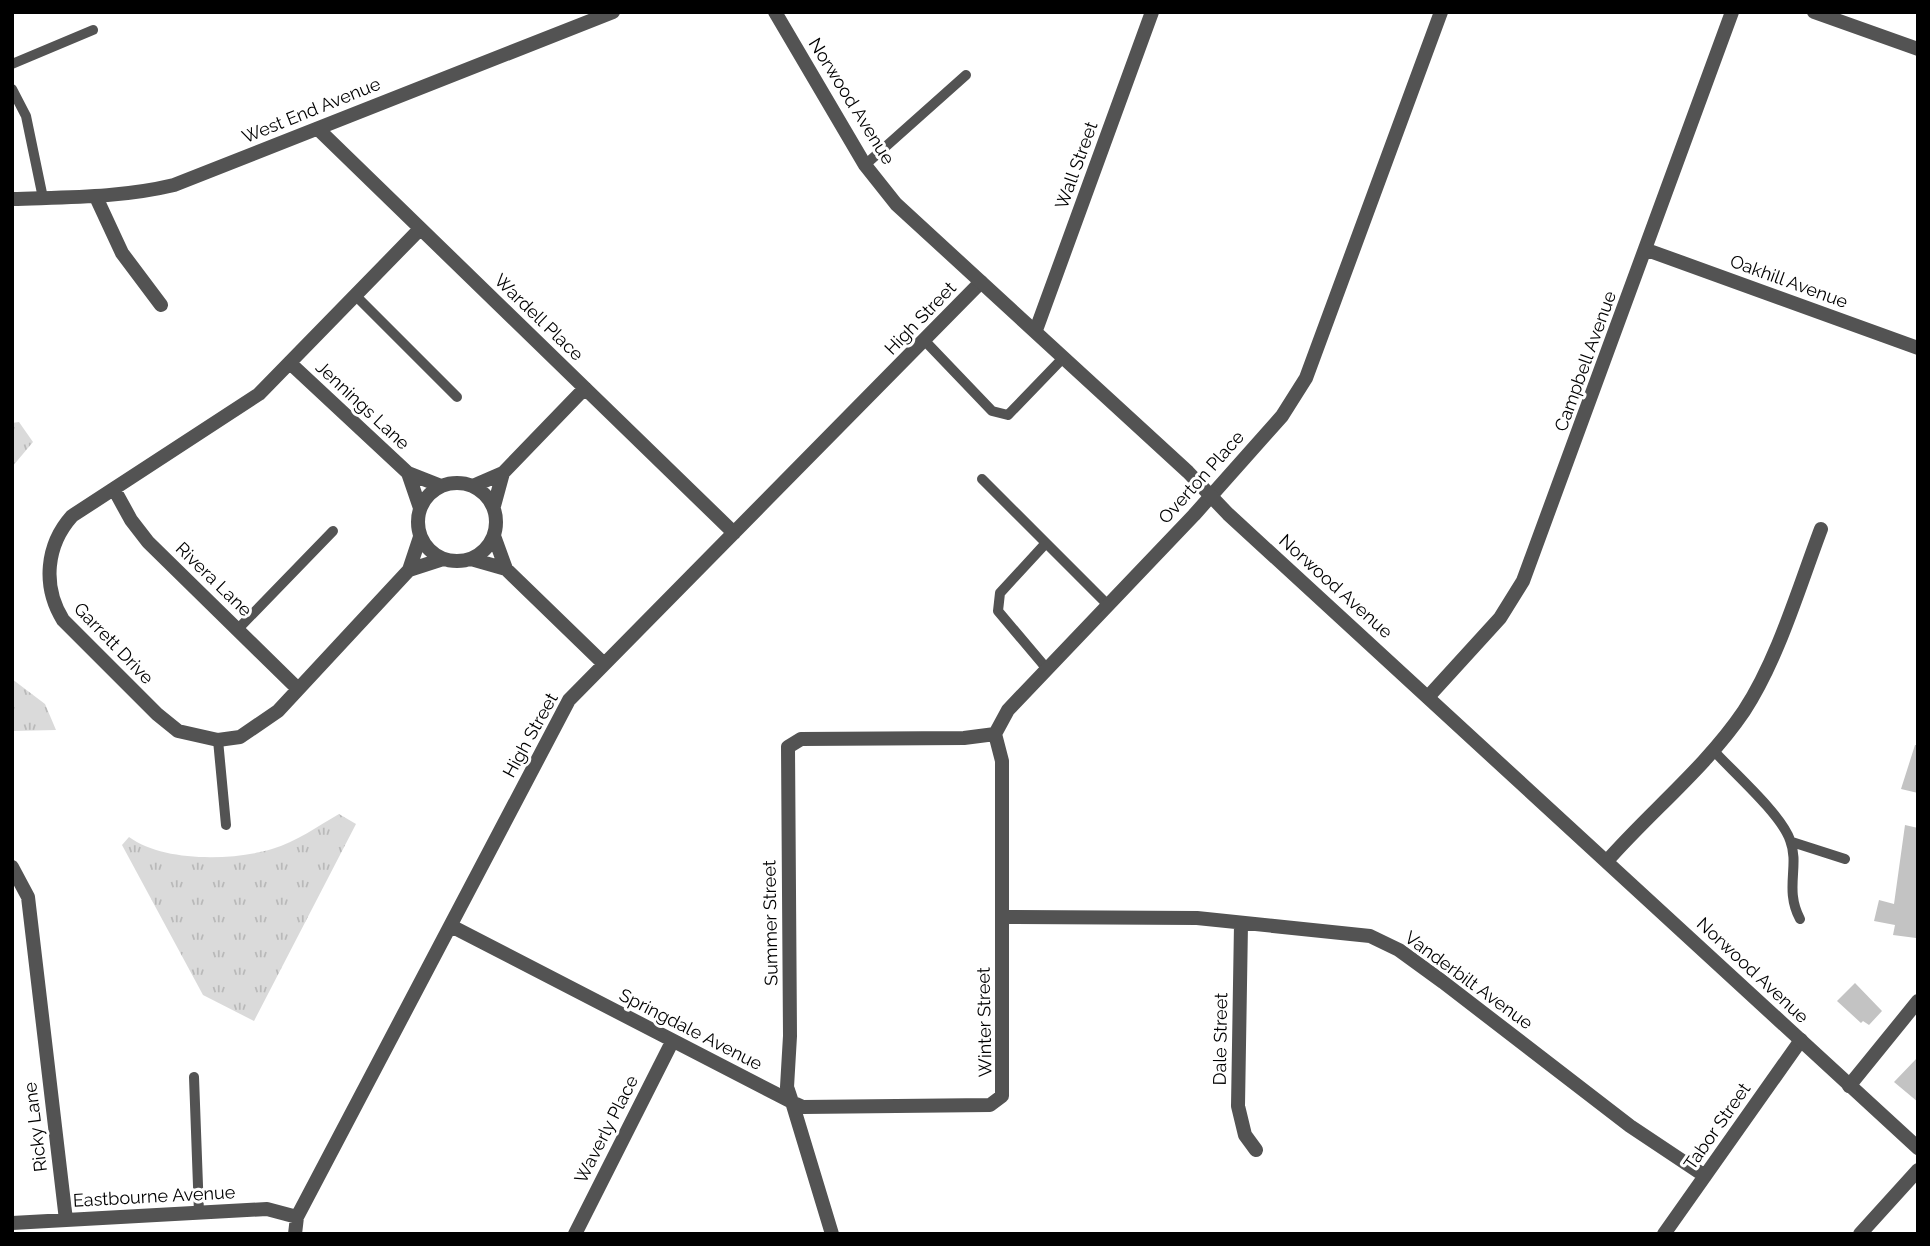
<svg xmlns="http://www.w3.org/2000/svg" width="1930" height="1246" font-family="Raleway,sans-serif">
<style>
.grass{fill:url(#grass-tufts)}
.building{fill:#c3c3c3}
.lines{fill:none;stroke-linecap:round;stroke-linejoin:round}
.service{stroke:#535353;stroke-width:10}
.minor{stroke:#535353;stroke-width:14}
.tertiary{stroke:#535353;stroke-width:14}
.labels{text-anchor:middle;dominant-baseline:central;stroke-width:6;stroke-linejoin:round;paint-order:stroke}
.street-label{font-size:18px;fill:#000;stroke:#fff}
</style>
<defs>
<pattern id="grass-tufts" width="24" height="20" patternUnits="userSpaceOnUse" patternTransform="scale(1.75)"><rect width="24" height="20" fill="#dadada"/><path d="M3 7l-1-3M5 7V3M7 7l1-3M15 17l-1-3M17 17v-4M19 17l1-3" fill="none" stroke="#b9b9b9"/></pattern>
</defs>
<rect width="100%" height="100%" fill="#fff"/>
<!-- grass -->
<path class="grass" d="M19,422L33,442L12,467V423Z
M12,679L45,704L56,730L12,731Z
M339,814L356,824L254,1021L203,995L122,845L129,837C163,862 232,861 272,849C296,842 318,826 339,814Z"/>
<!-- building -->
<path class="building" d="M1915,745H1918V793L1901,789Z
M1905,825L1918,828L1916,938L1893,935L1895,925L1874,921L1879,900L1894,904Z
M1855,983L1882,1011L1869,1025L1863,1021L1861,1023L1837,1001Z
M1918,1057V1102L1894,1082Z"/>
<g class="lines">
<!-- service -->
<path class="service" d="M12,64L93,30
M12,89L26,116L43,198
M865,165L966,75
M356,296L457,397
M925,341L992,411L1008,415L1064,357
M982,479L1108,605
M1046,543L1000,593L998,611L1047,669
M238,629L333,531
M218,740L226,825
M1713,750C1733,772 1781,814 1790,840C1800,866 1784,889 1800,919
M1792,842L1845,859
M194,1077L199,1213"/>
<!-- minor -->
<path class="minor" d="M1814,12L1918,49
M318,129L734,533
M96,197L122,253L161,305
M12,199C67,197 120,198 174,185L613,12
M1647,250L1918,348
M291,364L408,473L441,486
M408,473L420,508
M418 522a39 39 0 1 1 78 0a39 39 0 1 1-78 0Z
M473,486L503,473L585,388
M114,489L131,520L148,542L297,688
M494,506L503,473
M494,536L506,569
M420,537L409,570L278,711L240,737L218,740L178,731L157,714L63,620C42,586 46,545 72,516L259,394L420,229
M471,559L506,569L604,664
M409,570L443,559
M1428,697L1500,618L1523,581L1732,12
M995,734L1002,761V1096L990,1105L803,1107L792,1102L787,1087L790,1036L788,747L801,739L964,738L995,734L1008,710L1194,515L1282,416L1306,378L1441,12
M1607,861C1651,811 1706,767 1744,711C1778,659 1799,587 1821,529
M12,867L28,897L66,1220
M1002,917L1197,918L1370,936L1399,950L1443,982L1630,1126L1705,1176
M1241,924L1238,1106L1245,1135L1256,1150
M451,926L792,1102L832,1234
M1849,1086L1918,1001
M12,1223L267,1209L297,1217
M295,1234L297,1217L569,700L981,282
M575,1234L672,1042
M1664,1234L1801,1040
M1860,1234L1918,1170"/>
<!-- tertiary -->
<path class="tertiary" d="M775,12L865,165L896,204L1188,472L1228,514L1918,1148
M1036,330L1152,12"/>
</g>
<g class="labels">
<!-- street labels -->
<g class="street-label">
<text transform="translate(852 101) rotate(58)">Norwood Avenue</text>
<text transform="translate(311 110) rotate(-22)">West End Avenue</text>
<text transform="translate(1076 165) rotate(-70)">Wall Street</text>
<text transform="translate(1789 281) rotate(20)">Oakhill Avenue</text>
<text transform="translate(539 317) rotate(44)">Wardell Place</text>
<text transform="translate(920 318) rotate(-46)">High Street</text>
<text transform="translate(1585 361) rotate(-70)">Campbell Avenue</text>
<text transform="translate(363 405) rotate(43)">Jennings Lane</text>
<text transform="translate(1201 477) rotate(-48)">Overton Place</text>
<text transform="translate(214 579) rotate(44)">Rivera Lane</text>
<text transform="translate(1336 586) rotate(42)">Norwood Avenue</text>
<text transform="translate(114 643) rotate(46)">Garrett Drive</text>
<text transform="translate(530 735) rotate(-61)">High Street</text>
<text transform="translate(770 923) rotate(-91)">Summer Street</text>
<text transform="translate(1753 970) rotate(43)">Norwood Avenue</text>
<text transform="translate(1469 980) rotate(36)">Vanderbilt Avenue</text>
<text transform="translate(984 1022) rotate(-91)">Winter Street</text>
<text transform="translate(691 1029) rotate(27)">Springdale Avenue</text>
<text transform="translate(1220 1039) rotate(-89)">Dale Street</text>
<text transform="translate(1717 1126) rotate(-55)">Tabor Street</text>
<text transform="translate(35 1127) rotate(-97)">Ricky Lane</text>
<text transform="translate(606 1129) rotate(-63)">Waverly Place</text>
<text transform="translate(154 1196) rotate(-3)">Eastbourne Avenue</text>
</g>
</g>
<!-- border -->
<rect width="1930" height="1246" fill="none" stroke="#000000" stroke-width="28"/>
</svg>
